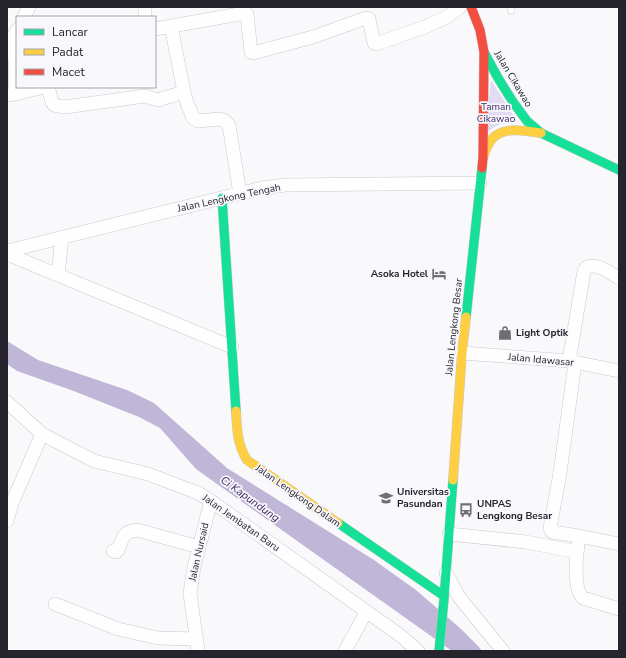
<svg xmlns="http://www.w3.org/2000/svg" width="626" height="658" font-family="'Nunito Sans',sans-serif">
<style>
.green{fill:#e2dcf3}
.water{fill:#bfb6d8}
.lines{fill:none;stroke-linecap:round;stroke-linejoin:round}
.lane-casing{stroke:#cac9ce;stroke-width:7}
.street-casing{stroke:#cac9ce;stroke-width:14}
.fast-casing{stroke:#cac9ce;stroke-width:10}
.slow-casing{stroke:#cac9ce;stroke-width:10}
.jam-casing{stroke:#cac9ce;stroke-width:10}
.lane{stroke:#fefefe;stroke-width:6}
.street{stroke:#fefefe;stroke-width:13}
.fast{stroke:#16e098;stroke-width:9}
.slow{stroke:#ffcf43;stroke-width:9}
.jam{stroke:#f24e42;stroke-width:9}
.labels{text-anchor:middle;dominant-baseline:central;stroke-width:3.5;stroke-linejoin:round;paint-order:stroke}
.street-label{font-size:10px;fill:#26242d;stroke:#f8f7fc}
.park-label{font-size:10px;fill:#3f2c66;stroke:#f8f7fc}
.poi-label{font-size:10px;font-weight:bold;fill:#26242d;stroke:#f8f7fc;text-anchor:start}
.water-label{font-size:11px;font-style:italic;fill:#36235c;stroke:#f8f7fc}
</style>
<rect width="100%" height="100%" fill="#f9f8fb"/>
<!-- green -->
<path class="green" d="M491,80L517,121H505L485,133Z"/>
<!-- water -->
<path class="water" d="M7,341L38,360L127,390L154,403L227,468L374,560L416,590L461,629L478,646L482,651H452L196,469L160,428L139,417L71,390L17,371L7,364Z"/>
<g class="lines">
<defs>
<path id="lane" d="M511,11V7"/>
<path id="street" d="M24,17L29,7
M145,17V7
M171,26L184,92
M155,29L245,13L247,14L251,52L253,53L313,37L366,18L369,19L374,43L376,44L425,27L447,17L460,7
M48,87L52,102L54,105L65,107L145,96L158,100L184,92L188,106L191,112L192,117L198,121L219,119L225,121L229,125L240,194
M15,94L44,87
M7,95L15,94V60L12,45V39L17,30
M7,251L262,188L285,185L480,183
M7,254L232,347
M58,275L62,237
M462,353L569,361L619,371
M569,361L584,271L587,267C598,263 610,273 619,278
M575,363L560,473L550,528L552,532L579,536
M7,402L42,434L94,461L148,474L198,493L211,501L401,636L418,651
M7,521L12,503L42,434
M449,534L526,542L577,552
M619,544L579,536C577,551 572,588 583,598L619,609
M113,551L116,552L118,550C123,538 122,532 137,530L199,547
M446,573L459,597L503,651
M55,604L118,629L158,638L196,639
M198,651L190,593L194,567L211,501
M345,651L366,612"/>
<path id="fast" d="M485,54L498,78L513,102L527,121L541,133L619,170
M222,198L236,411
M466,317L482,168
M338,523L444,596
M439,651L444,599L453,480"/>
<path id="slow" d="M483,157C486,150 488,142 494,137C506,126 527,131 541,133
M236,411C237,429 237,444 247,460L338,523
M453,480L462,353L466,317"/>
<path id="jam" d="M471,7L480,30L484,52L483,158L482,168"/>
</defs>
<!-- lane casing -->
<use href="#lane" class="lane-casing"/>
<!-- street casing -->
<use href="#street" class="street-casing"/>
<!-- fast casing -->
<use href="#fast" class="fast-casing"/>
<!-- slow casing -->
<use href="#slow" class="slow-casing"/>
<!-- jam casing -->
<use href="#jam" class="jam-casing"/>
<!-- lane -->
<use href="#lane" class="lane"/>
<!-- street -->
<use href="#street" class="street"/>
<!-- fast -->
<use href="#fast" class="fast"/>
<!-- slow -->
<use href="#slow" class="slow"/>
<!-- jam -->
<use href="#jam" class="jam"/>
</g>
<!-- icons -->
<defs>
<symbol id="hotel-bare" viewBox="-9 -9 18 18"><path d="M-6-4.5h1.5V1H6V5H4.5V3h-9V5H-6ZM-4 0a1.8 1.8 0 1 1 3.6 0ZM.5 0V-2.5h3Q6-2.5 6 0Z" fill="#706e75" stroke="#f8f7fc" stroke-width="2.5" paint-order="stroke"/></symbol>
<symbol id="shop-bare" viewBox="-9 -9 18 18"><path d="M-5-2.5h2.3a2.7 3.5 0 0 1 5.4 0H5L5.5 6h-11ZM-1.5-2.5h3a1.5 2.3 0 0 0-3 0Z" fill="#706e75" stroke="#f8f7fc" stroke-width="2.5" paint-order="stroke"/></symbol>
<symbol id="school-bare" viewBox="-9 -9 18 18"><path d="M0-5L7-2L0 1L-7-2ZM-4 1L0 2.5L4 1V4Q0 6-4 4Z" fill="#706e75" stroke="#f8f7fc" stroke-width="2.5" paint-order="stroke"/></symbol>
<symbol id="bus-bare" viewBox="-9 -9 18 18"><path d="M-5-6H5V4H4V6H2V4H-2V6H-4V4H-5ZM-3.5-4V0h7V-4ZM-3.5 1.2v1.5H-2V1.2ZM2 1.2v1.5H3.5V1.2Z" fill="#706e75" stroke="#f8f7fc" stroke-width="2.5" paint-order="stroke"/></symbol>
</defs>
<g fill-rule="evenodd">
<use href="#hotel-bare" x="429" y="264" width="20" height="20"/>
<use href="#shop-bare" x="495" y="323" width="20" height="20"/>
<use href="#school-bare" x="376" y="488" width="20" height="20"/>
<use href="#bus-bare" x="456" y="500" width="20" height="20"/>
</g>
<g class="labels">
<!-- street labels -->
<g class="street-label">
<text transform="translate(513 79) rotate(59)">Jalan Cikawao</text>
<text transform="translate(229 198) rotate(-12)">Jalan Lengkong Tengah</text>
<text transform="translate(454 327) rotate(-84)">Jalan Lengkong Besar</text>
<text transform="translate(541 360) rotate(5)">Jalan Idawasar</text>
<text transform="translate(298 496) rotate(35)">Jalan Lengkong Dalam</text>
<text transform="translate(241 523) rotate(35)">Jalan Jembatan Baru</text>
<text transform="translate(199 552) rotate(-77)">Jalan Nursaid</text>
</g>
<!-- park labels -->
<g class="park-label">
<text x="496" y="107">Taman<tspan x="496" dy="12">Cikawao</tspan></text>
</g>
<!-- poi labels -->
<g class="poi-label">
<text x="428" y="274" text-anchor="end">Asoka Hotel</text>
<text x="516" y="333">Light Optik</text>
<text x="397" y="492">Universitas<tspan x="397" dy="12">Pasundan</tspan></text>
<text x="477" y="504">UNPAS<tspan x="477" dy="12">Lengkong Besar</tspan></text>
</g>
<!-- water labels -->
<g class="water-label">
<text transform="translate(250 499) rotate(36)">Ci Kapundung</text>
</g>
</g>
<!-- border -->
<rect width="626" height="658" fill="none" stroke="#26242d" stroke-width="16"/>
<!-- legend -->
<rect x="16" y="16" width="140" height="72" fill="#f8f7fc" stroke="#a4a3a9"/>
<rect x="24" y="29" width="20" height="6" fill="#16e098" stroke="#a4a3a9"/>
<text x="52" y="36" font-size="12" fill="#26242d">Lancar</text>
<rect x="24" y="49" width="20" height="6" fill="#ffcf43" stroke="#a4a3a9"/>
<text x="52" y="56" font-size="12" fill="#26242d">Padat</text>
<rect x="24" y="69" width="20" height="6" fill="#f24e42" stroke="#a4a3a9"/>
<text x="52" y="76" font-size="12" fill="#26242d">Macet</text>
</svg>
